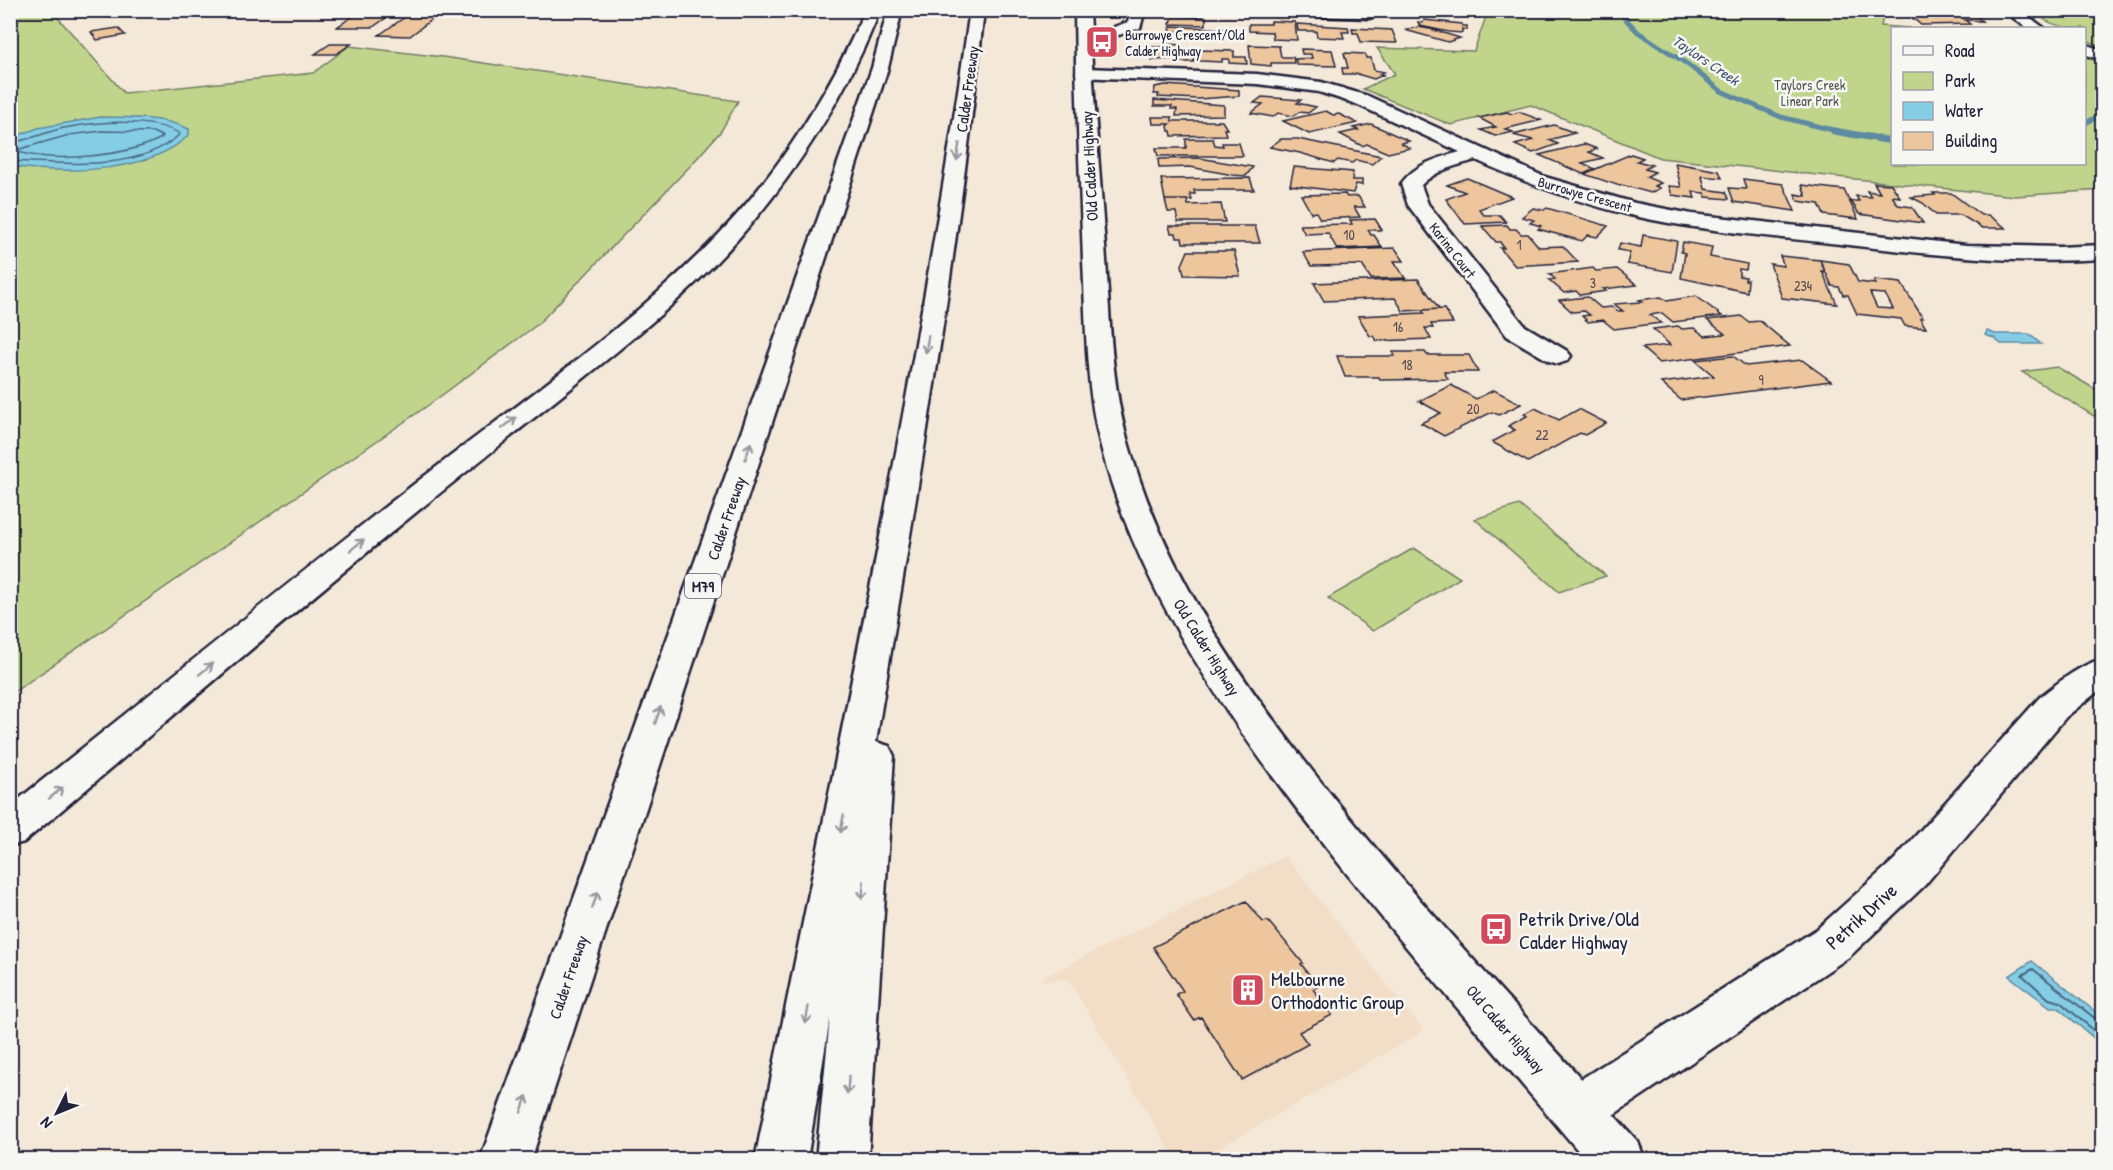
<svg xmlns="http://www.w3.org/2000/svg" width="2113" height="1170" font-family="'Patrick Hand',sans-serif">
<style>
.built{fill:#f2dec7}
.green{fill:#c0d58b;stroke:#717c63;stroke-width:1.5}
.water{fill:#84cde5;stroke:#5d89a1;stroke-width:1.5}
.lines{fill:none;stroke-linecap:round;stroke-linejoin:round}
.shore-far1{stroke:#49667f;stroke-width:1.5}
.shore{stroke:#49667f;stroke-width:2}
.stream-far1{stroke:#5d89a1;stroke-width:5}
.stream{stroke:#5d89a1;stroke-width:7}
.building{fill:#eec69e;stroke:#22223b;stroke-width:1.5;fill-rule:evenodd}
.minor-casing{stroke:#22223b;stroke-width:5}
.major-casing{stroke:#22223b;stroke-width:5}
.highway-casing{stroke:#22223b;stroke-width:5}
.minor{fill:#f6f6f2;fill-rule:evenodd}
.major{fill:#f6f6f2;fill-rule:evenodd}
.highway{fill:#f6f6f2;fill-rule:evenodd}
.oneway{stroke:#9797a0}
.labels{text-anchor:middle;dominant-baseline:central;stroke-width:5;stroke-linejoin:round;paint-order:stroke}
.far-poi-label{font-size:14px;fill:#22223b;stroke:#f6f6f2;text-anchor:start}
.far-park-label{font-size:14px;fill:#515853;stroke:#f6f6f2}
.far-street-label{font-size:14px;fill:#22223b;stroke:#f6f6f2}
.number-label{font-size:14px;fill:#554b54}
.far-water-label{font-size:15px;font-style:italic;fill:#3f556e;stroke:#f6f6f2}
.shield{fill:#f6f6f2;stroke:#626272;stroke-width:1.5}
.shield-label{font-size:15px;font-weight:bold;fill:#22223b}
.street-label{font-size:16px;fill:#22223b;stroke:#f6f6f2}
.near-street-label{font-size:20px;fill:#22223b;stroke:#f6f6f2}
.near-poi-label{font-size:20px;fill:#22223b;stroke:#f6f6f2;text-anchor:start}
</style>
<rect width="100%" height="100%" fill="#f4e8d9"/>
<filter id="ink" filterUnits="userSpaceOnUse"><feTurbulence type="fractalNoise" baseFrequency=".0167" numOctaves="2"/><feDisplacementMap in="SourceGraphic" scale="12" xChannelSelector="R" yChannelSelector="G"/><feConvolveMatrix kernelMatrix="1 2 1 2 8 2 1 2 1" color-interpolation-filters="sRGB"/></filter>
<g filter="url(#ink)">
<!-- built -->
<path class="built" d="M1285,856L1424,1031L1200,1159H1175L1068,979L1043,981L1040,979Z"/>
<!-- green -->
<path class="green" d="M11,11H52L124,93L313,73L349,46L443,57L738,101L721,131L692,164L538,324L430,404L11,694Z
M1488,11H1884L1881,26L1910,28H1892V164H2084L2085,57L2102,63V190L2015,196L1660,158L1531,105L1451,125L1363,89L1395,74L1377,48L1474,51Z
M2033,11H2102V47L2085,40L2084,28C2064,28 2049,26 2033,11Z
M2057,367L2102,393V421L2022,372Z
M1519,505L1606,576L1559,592L1475,519Z
M1414,548L1460,578L1373,631L1328,598Z"/>
<!-- water -->
<path class="water" d="M101,117C131,118 161,116 189,129V135C149,174 63,174 11,166V138L38,128Z
M1987,331L1995,334H2029L2041,344H2001L1994,338L1985,335Z
M2032,961L2102,1017V1036L2099,1039L2094,1038L2057,1007H2050L2009,976Z"/>
<g class="lines">
<!-- shore-far1 -->
<path class="shore-far1" d="M102,131L153,132L163,137C130,156 55,163 18,152L20,149L69,135Z
M10,143C29,140 46,132 64,128C95,122 153,117 180,134C138,173 63,163 10,161"/>
<!-- shore -->
<path class="shore" d="M2102,1021L2097,1020L2033,969L2022,975L2049,999L2060,1002L2096,1032H2102"/>
<!-- stream-far1 -->
<path class="stream-far1" d="M1617,10L1638,32L1687,64L1721,91L1781,117L1841,132
M2084,124L2102,114"/>
<!-- stream -->
<path class="stream" d="M1834,131L1892,141"/>
</g>
<!-- building -->
<path class="building" d="M362,10H397L373,27H337Z
M1932,10H1965L1973,16L1951,15L1945,11Z
M411,13H440L410,36L379,35Z
M1908,14L1976,16L1982,21L1965,20L1970,24L1921,25Z
M1174,16L1206,17V25L1170,24Z
M1424,20L1462,24V26H1467V30L1462,29V33L1449,32L1420,26L1418,22L1423,23Z
M1271,21L1295,22L1297,40L1273,39L1272,32L1249,31V24H1271Z
M1297,24L1348,27L1349,32H1342L1344,38L1317,37L1316,31H1298Z
M1171,26L1224,29V34L1175,37L1176,31H1170Z
M1418,27L1430,29L1460,38L1448,42L1405,30Z
M118,28L125,35L97,40L91,32Z
M1352,28L1392,30L1397,43L1361,42L1358,33H1353Z
M330,44H351L336,54H315Z
M1165,44L1182,45L1181,48L1190,49L1189,56H1194V62H1175L1176,59L1152,60L1150,50H1153V47H1165Z
M1249,45L1279,46L1281,57H1293L1294,63H1271V66L1251,64Z
M1301,49L1332,50L1336,66L1297,65L1295,59L1312,58L1311,54H1302Z
M1198,50L1234,51V57H1246L1247,64L1229,63V59H1222V62L1200,61Z
M1344,53L1365,54L1366,58H1371L1374,70L1384,72L1379,74L1383,75L1374,79L1357,74H1343L1342,68H1348Z
M1165,85L1239,90V96L1199,99L1158,97L1159,94H1154L1155,87Z
M1262,97L1301,100L1297,103L1316,107L1308,113L1299,112L1293,116L1278,113L1273,117L1251,113L1263,104L1254,103Z
M1154,100L1224,105V115L1176,116L1177,109H1171L1172,106H1154Z
M1326,111L1333,115L1339,114L1357,123L1309,134L1283,121Z
M1507,112L1512,114L1519,112L1541,120L1505,129L1513,132L1495,136L1481,130L1496,127L1479,118Z
M1152,117H1172V121H1222L1227,129H1224L1226,135L1172,136L1171,131H1169L1168,126L1170,124H1153Z
M1371,124L1409,141L1401,143L1410,148L1388,153L1367,144L1362,146L1340,134L1358,130L1353,128Z
M1554,125L1575,133L1549,140L1558,144L1533,153L1515,145L1533,140L1513,135Z
M1186,139H1213L1215,145L1223,146L1222,143H1239L1243,156H1158L1156,148H1186Z
M1281,139H1298L1381,156L1372,164L1356,160L1352,163L1338,160L1334,163L1300,153L1270,147Z
M1584,144L1597,149L1589,152L1603,158L1582,163L1595,169L1583,174L1539,155Z
M1631,154L1643,158L1637,161L1652,165L1645,169L1655,172L1646,177L1661,183L1655,186L1660,188L1651,193L1622,185L1620,186L1584,174Z
M1199,158L1253,167L1246,176L1233,175L1190,167L1159,168L1158,159Z
M1675,163L1719,171L1722,178L1702,176L1705,189L1726,192L1729,199L1706,197L1705,193L1693,192L1695,198L1672,195L1669,186L1681,187Z
M1294,167L1353,172L1352,180H1362V185L1356,184L1353,193L1290,185Z
M1250,178L1254,190H1194L1195,194H1190L1192,200H1165L1161,179Z
M1467,178L1512,197L1479,209L1484,215H1500L1506,222L1465,224L1446,199L1465,192L1447,185Z
M1743,179L1783,184L1795,211L1734,202L1729,188L1746,189Z
M1874,183L1891,184L1900,197L1892,196L1898,205L1912,207L1923,223L1859,214L1851,201H1859L1856,196L1871,197L1867,191L1880,193Z
M1802,185L1844,190L1858,219L1824,215L1819,204L1798,201L1795,194L1806,196Z
M1933,193H1951L1981,215H1988L2006,228H1982L1961,215H1936L1923,203L1911,197L1935,195Z
M1345,194L1347,197L1358,196L1365,207H1354L1360,217L1320,219L1316,212L1311,213L1301,195Z
M1165,200H1187L1188,205L1221,204L1225,222H1178L1176,212H1168Z
M1533,208L1544,210L1547,208L1608,226L1597,237L1588,235L1582,241L1538,229L1541,226L1530,223L1534,220L1522,217Z
M1375,219L1382,230H1368L1371,235H1374L1382,247L1337,249L1328,233L1305,234L1300,225L1352,224L1350,220Z
M1507,225L1510,229H1516L1521,234H1528L1539,247L1563,246L1578,262L1515,266L1500,248H1504L1500,242H1496L1482,226Z
M1169,226H1255L1260,243H1183L1182,238H1177L1176,233H1171Z
M1643,235L1677,241L1672,272L1627,264L1630,252L1618,250L1620,243L1641,247Z
M1683,242L1712,247L1710,257L1747,264L1746,270L1739,269V276L1746,277L1745,280H1748L1747,292L1681,278L1685,253L1681,252Z
M1395,248L1404,261H1394L1405,278L1371,279L1362,265L1311,266L1303,252Z
M1188,251H1234L1240,276L1184,275L1182,265Z
M1780,256L1820,260L1825,272L1822,271L1837,304L1782,298L1770,264L1784,266Z
M1820,260L1849,264L1858,282L1876,284L1874,280L1901,283L1923,318H1920L1926,328L1905,326L1901,319L1857,314L1848,295H1843L1839,287L1832,286ZM1870,293L1885,294L1893,309L1877,308Z
M1593,268L1596,271L1617,269L1637,285L1603,289L1606,291L1580,295L1576,291L1564,293L1549,280L1555,279L1549,274Z
M1418,279L1439,309L1403,311L1395,298L1324,301L1314,283Z
M1696,296L1722,316L1673,322L1662,313L1650,315L1661,323L1614,329L1603,320L1588,322L1582,316L1590,315L1584,311L1572,312L1559,300L1588,297L1601,308L1612,307L1618,311H1623L1614,304L1642,302L1639,300L1661,297L1667,301Z
M1444,309L1453,323L1431,324L1433,328H1425L1431,339L1377,341L1374,336H1370L1358,316L1424,313L1422,310Z
M1741,316L1749,322L1760,321L1790,346L1659,363L1642,348L1670,345L1653,329L1678,326L1682,329L1694,328L1705,336L1725,334L1707,320Z
M1393,352H1425L1427,355H1469L1478,372H1444L1448,379L1380,380L1379,377H1345L1337,356H1395Z
M1733,356L1746,366L1802,360L1831,381L1681,400L1661,383L1714,376L1695,360Z
M1451,385L1476,399L1494,390L1521,404L1499,415L1492,412L1444,436L1421,423L1441,413L1419,401Z
M1535,408L1559,420L1579,409L1606,423L1585,435L1580,433L1528,462L1492,442L1515,430L1508,426L1527,416L1524,414Z
M1246,901L1263,922L1268,921L1303,963L1301,964L1318,986L1313,989L1332,1015L1299,1032L1308,1044L1242,1080L1201,1017L1194,1020L1176,994L1183,991L1153,947Z"/>
<g class="lines">
<defs>
<path id="minor" d="M1131,10H1145L1140,28L1119,35L1114,33L1111,30L1114,27L1128,22Z
M1249,10H1374L1377,14L1370,18L1256,14Z
M2003,10H2020L2044,28H2027Z
M2084,44L2102,50V60L2084,54Z
M1084,68L1257,74L1321,82L1368,96L1545,177L1635,203L1692,214L1966,245L2059,247L2102,245V259C2014,265 1928,254 1840,244C1770,236 1698,231 1630,215C1576,202 1526,183 1476,160C1457,165 1436,170 1421,185L1428,204L1525,326L1567,351L1571,356L1567,361L1558,364L1549,361L1507,336L1408,205L1401,184C1415,164 1438,158 1460,152L1356,104L1319,92L1257,84L1078,77L1076,73L1078,69Z
M2102,659V688L2066,717L1924,886L1849,957L1595,1127L1577,1135L1559,1127L1552,1110L1559,1093L1817,929L1894,860L2040,697C2059,682 2078,666 2102,659Z"/>
<path id="major" d="M1075,10H1089C1093,94 1100,177 1106,260C1110,320 1111,383 1128,442C1162,566 1235,672 1313,772C1415,901 1529,1019 1638,1142L1645,1160H1586C1483,1037 1377,918 1282,789C1205,684 1132,571 1100,443C1085,383 1086,321 1083,260C1080,177 1076,94 1075,10Z"/>
<path id="highway" d="M865,10H880C847,94 796,174 737,240C690,293 634,338 579,382C524,426 468,470 414,514C282,621 154,733 24,842L10,846V806C137,705 263,603 390,503C501,415 622,335 720,233C780,170 831,90 865,10Z
M888,10H902L888,68L531,1160H480L872,68Z
M970,10H984C958,255 916,499 876,742L889,746L894,756L868,1160H816L830,1018L807,1160H755C831,778 915,396 970,10Z"/>
</defs>
<!-- minor casing -->
<use href="#minor" class="minor-casing"/>
<!-- major casing -->
<use href="#major" class="major-casing"/>
<!-- highway casing -->
<use href="#highway" class="highway-casing"/>
<!-- minor -->
<use href="#minor" class="minor"/>
<!-- major -->
<use href="#major" class="major"/>
<!-- highway -->
<use href="#highway" class="highway"/>
</g>
<!-- one-way arrows -->
<defs><path id="oneway-shaft" d="M-6 0H5M1.5-3L5.5 0L1.5 3" fill="none" stroke-width="1.6" stroke-linecap="round" stroke-linejoin="round" transform="scale(1.5)"/></defs>
<g class="oneway">
<use href="#oneway-shaft" transform="translate(958 152) rotate(99)"/>
<use href="#oneway-shaft" transform="translate(927 344) rotate(99)"/>
<use href="#oneway-shaft" transform="translate(509 423) rotate(-39)"/>
<use href="#oneway-shaft" transform="translate(748 451) rotate(-71)"/>
<use href="#oneway-shaft" transform="translate(357 545) rotate(-39)"/>
<use href="#oneway-shaft" transform="translate(206 669) rotate(-39)"/>
<use href="#oneway-shaft" transform="translate(658 715) rotate(-71)"/>
<use href="#oneway-shaft" transform="translate(56 793) rotate(-39)"/>
<use href="#oneway-shaft" transform="translate(842 824) rotate(100)"/>
<use href="#oneway-shaft" transform="translate(863 890) rotate(94)"/>
<use href="#oneway-shaft" transform="translate(595 900) rotate(-71)"/>
<use href="#oneway-shaft" transform="translate(807 1015) rotate(100)"/>
<use href="#oneway-shaft" transform="translate(848 1085) rotate(94)"/>
<use href="#oneway-shaft" transform="translate(524 1104) rotate(-71)"/>
</g>
</g>
<!-- icons -->
<defs>
<symbol id="bus-square" viewBox="-11 -11 22 22"><rect x="-9" y="-9" width="18" height="18" rx="4" fill="#d1495b" stroke="#f6f6f2"/><path d="M-5-6H5V4H4V6H2V4H-2V6H-4V4H-5ZM-3.5-4V0h7V-4ZM-3.5 1.2v1.5H-2V1.2ZM2 1.2v1.5H3.5V1.2Z" fill="#fff"/></symbol>
<symbol id="building-square" viewBox="-11 -11 22 22"><rect x="-9" y="-9" width="18" height="18" rx="4" fill="#d1495b" stroke="#f6f6f2"/><path d="M-4-6H4V6H1V3H-1V6H-4ZM-2.5-4.3h1.7v1.8h-1.7ZM.8-4.3h1.7v1.8H.8ZM-2.5-1h1.7V.8h-1.7ZM.8-1h1.7V.8H.8Z" fill="#fff"/></symbol>
</defs>
<g fill-rule="evenodd">
<use href="#bus-square" x="1083" y="23" width="38" height="38"/>
<use href="#bus-square" x="1477" y="910" width="38" height="38"/>
<use href="#building-square" x="1229" y="971" width="38" height="38"/>
</g>
<g class="labels">
<!-- far-poi labels -->
<g class="far-poi-label">
<text x="1125" y="34">Burrowye Crescent/Old<tspan x="1125" dy="16">Calder Highway</tspan></text>
</g>
<!-- far-park labels -->
<g class="far-park-label">
<text x="1810" y="84">Taylors Creek<tspan x="1810" dy="16">Linear Park</tspan></text>
</g>
<!-- far-street labels -->
<g class="far-street-label">
<text transform="translate(1585 194) rotate(16)">Burrowye Crescent</text>
<text transform="translate(1453 250) rotate(52)">Karina Court</text>
</g>
<!-- number labels -->
<g class="number-label">
<text x="1349" y="234">10</text>
<text x="1519" y="244">1</text>
<text x="1593" y="282">3</text>
<text x="1803" y="285">234</text>
<text x="1398" y="326">16</text>
<text x="1407" y="364">18</text>
<text x="1761" y="379">9</text>
<text x="1473" y="408">20</text>
<text x="1542" y="434">22</text>
</g>
<!-- far-water labels -->
<g class="far-water-label">
<text transform="translate(1706 60) rotate(34)">Taylors Creek</text>
</g>
<!-- shield labels -->
<rect class="shield" x="685" y="574" width="36" height="24" rx="4.5"/>
<g class="shield-label">
<text x="703" y="586">M79</text>
</g>
<!-- street labels -->
<g class="street-label">
<text transform="translate(967 89) rotate(-82)">Calder Freeway</text>
<text transform="translate(1089 166) rotate(-93)">Old Calder Highway</text>
<text transform="translate(726 518) rotate(-71)">Calder Freeway</text>
<text transform="translate(1207 647) rotate(58)">Old Calder Highway</text>
<text transform="translate(568 977) rotate(-71)">Calder Freeway</text>
<text transform="translate(1506 1029) rotate(49)">Old Calder Highway</text>
</g>
<!-- near-street labels -->
<g class="near-street-label">
<text transform="translate(1861 916) rotate(-42)">Petrik Drive</text>
</g>
<!-- near-poi labels -->
<g class="near-poi-label">
<text x="1519" y="918">Petrik Drive/Old<tspan x="1519" dy="23">Calder Highway</tspan></text>
<text x="1271" y="978">Melbourne<tspan x="1271" dy="23">Orthodontic Group</tspan></text>
</g>
</g>
<!-- margin -->
<rect width="2113" height="1170" fill="none" stroke="#f6f6f2" stroke-width="36"/>
<rect x="18" y="18" width="2077" height="1134" fill="none" stroke="#22223b" stroke-width="2" filter="url(#ink)"/>
<!-- legend -->
<rect x="1891" y="27" width="195" height="138" fill="#f6f6f2" stroke="#a1a1a9" stroke-width="1.5"/>
<rect x="1903" y="46" width="30" height="9" fill="#f6f6f2" stroke="#a1a1a9" stroke-width="1.5"/>
<text x="1945" y="57" font-size="18" fill="#22223b">Road</text>
<rect x="1903" y="72" width="30" height="18" fill="#c0d58b" stroke="#a1a1a9" stroke-width="1.5"/>
<text x="1945" y="87" font-size="18" fill="#22223b">Park</text>
<rect x="1903" y="102" width="30" height="18" fill="#84cde5" stroke="#a1a1a9" stroke-width="1.5"/>
<text x="1945" y="117" font-size="18" fill="#22223b">Water</text>
<rect x="1903" y="132" width="30" height="18" fill="#eec69e" stroke="#a1a1a9" stroke-width="1.5"/>
<text x="1945" y="147" font-size="18" fill="#22223b">Building</text>
<!-- north arrow -->
<g transform="translate(57 1113) rotate(227)" stroke="#f6f6f2" stroke-width="4.5" paint-order="stroke">
<path d="M0-4.5L10 22L0 15L-10 22Z" fill="#22223b"/>
<text y="-9" font-size="16" font-weight="bold" text-anchor="middle" fill="#22223b">N</text>
</g>
</svg>
